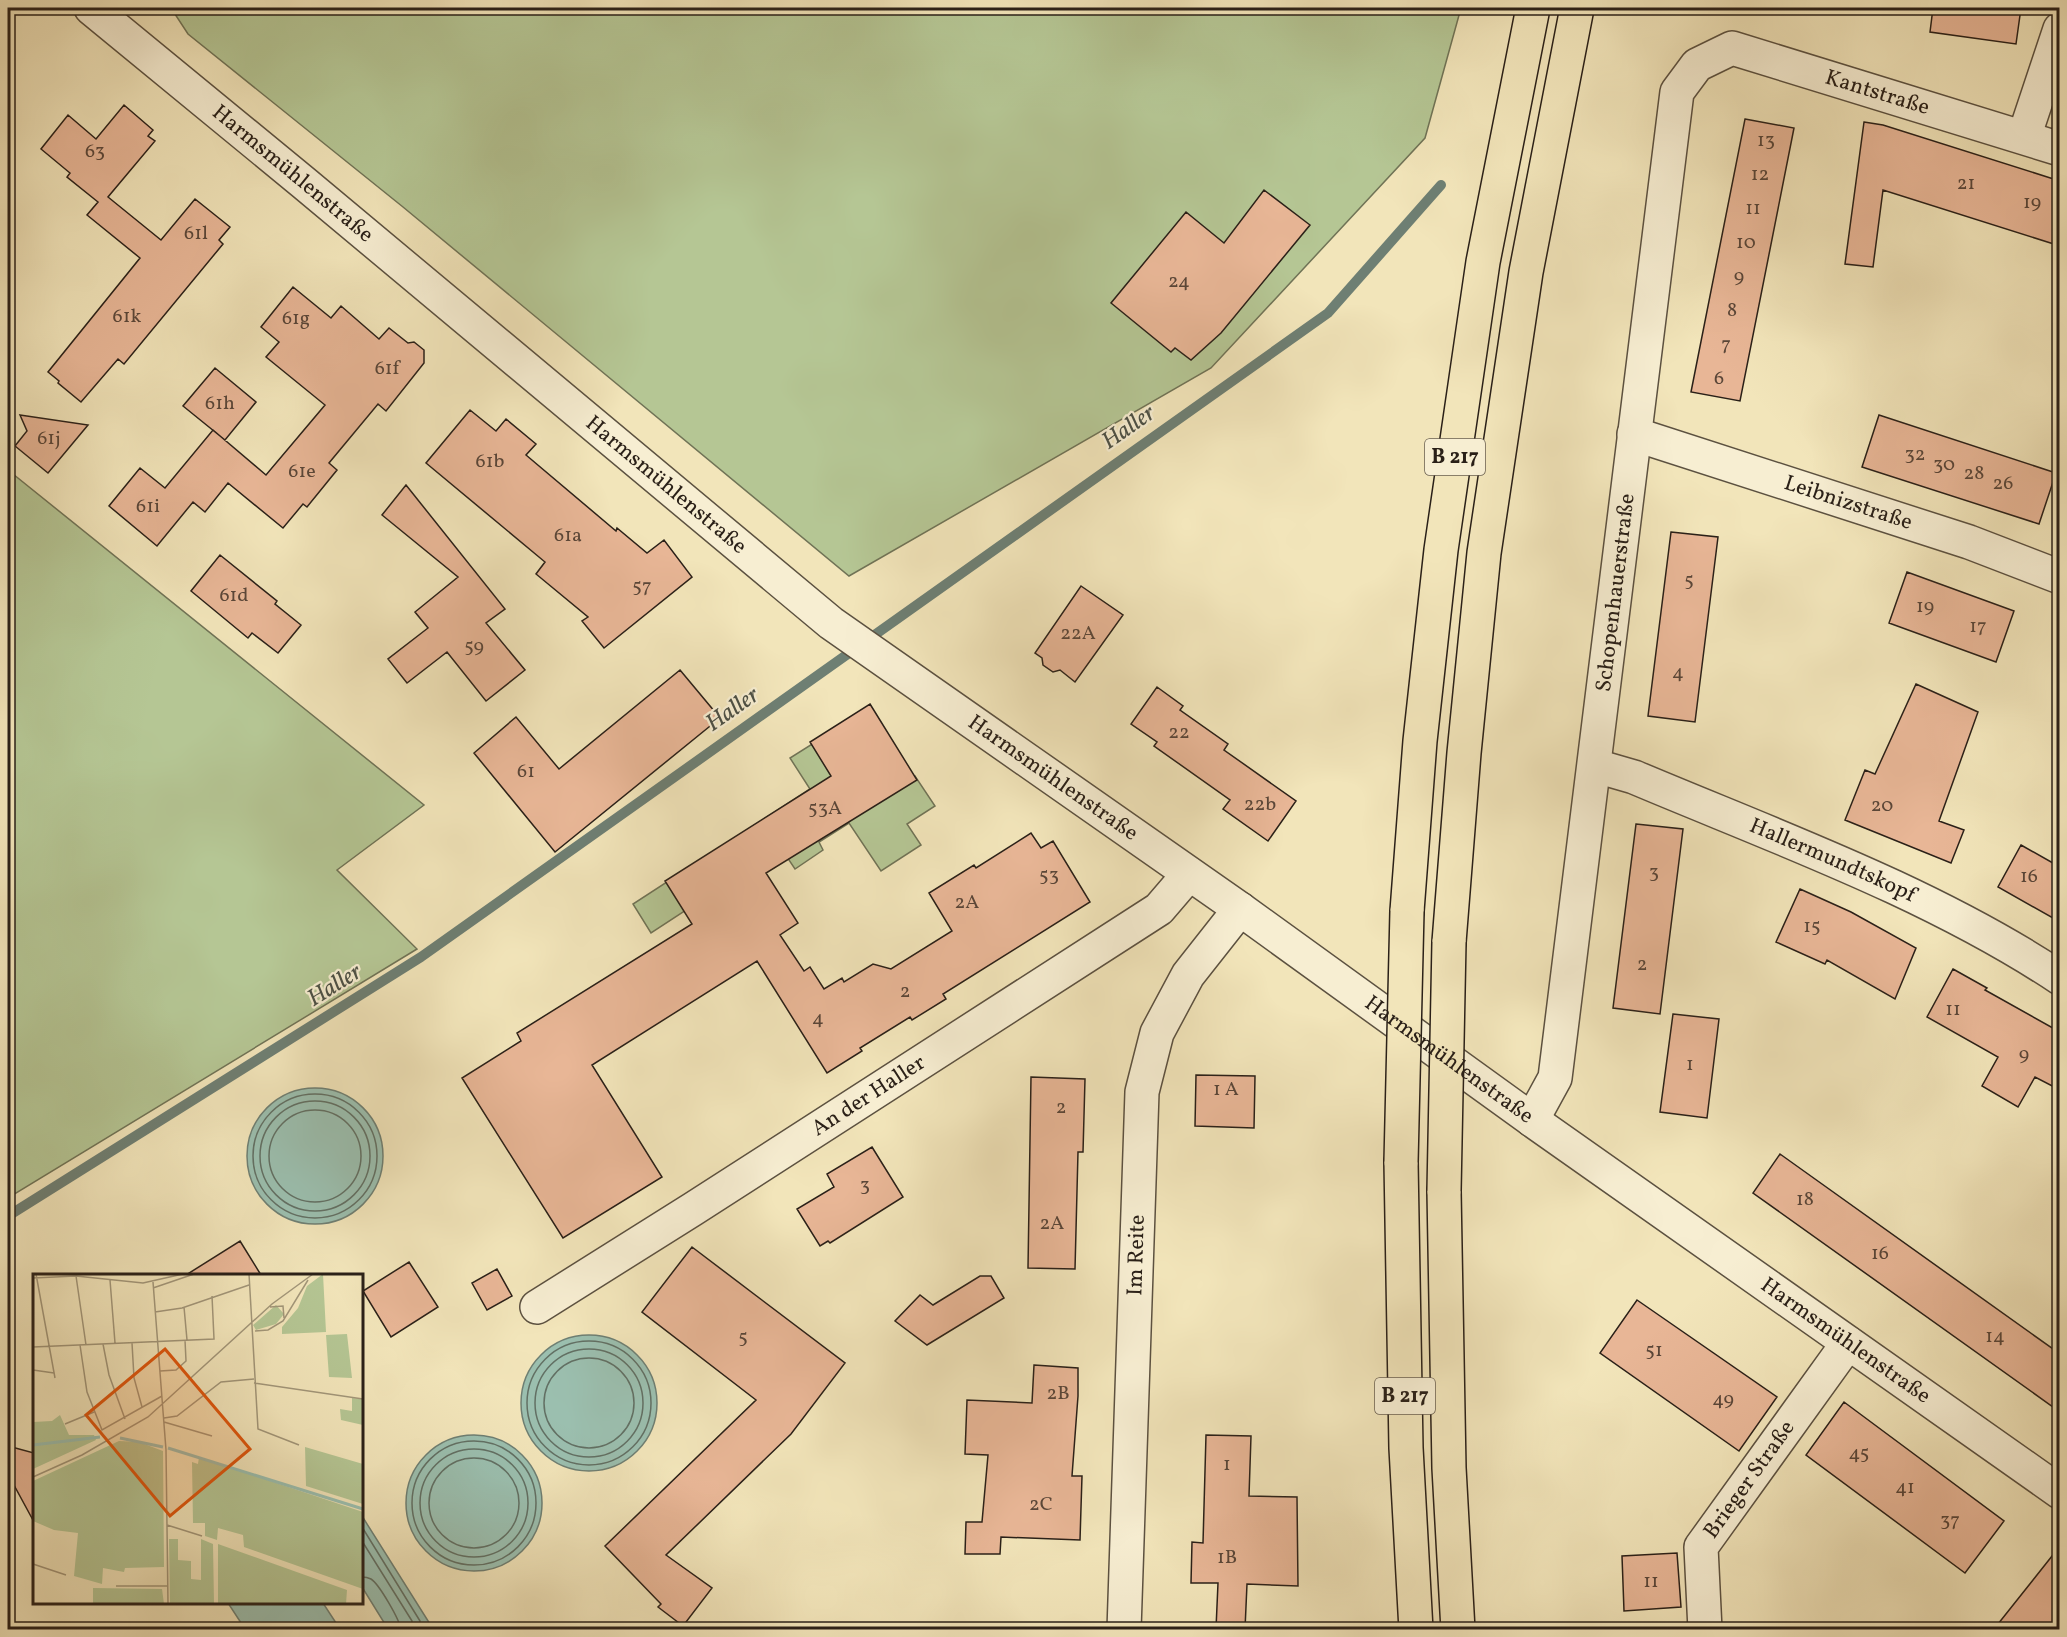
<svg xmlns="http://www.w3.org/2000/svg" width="2067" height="1637" font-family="Vollkorn,serif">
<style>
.green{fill:#b5c694;stroke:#707356;stroke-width:1.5}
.water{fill:#9bbfaf;stroke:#6e7f73;stroke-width:1.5}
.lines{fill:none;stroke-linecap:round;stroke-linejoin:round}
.shore{stroke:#627064;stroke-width:1.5}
.stream{stroke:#6e7f73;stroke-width:10}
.building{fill:#e8b696;stroke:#2a2018;stroke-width:1.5}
.minor-casing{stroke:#5c5140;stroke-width:36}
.tertiary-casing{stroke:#5c5140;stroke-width:36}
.trunk-casing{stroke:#2a2018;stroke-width:36}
.minor{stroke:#f7eed2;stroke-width:33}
.tertiary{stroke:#f7eed2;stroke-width:33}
.trunk{stroke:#f2e5ba;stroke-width:33}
.trunk-bridge-casing{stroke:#2a2018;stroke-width:36;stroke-linecap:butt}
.trunk-bridge{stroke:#f2e5ba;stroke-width:33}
.labels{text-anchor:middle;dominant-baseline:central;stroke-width:4.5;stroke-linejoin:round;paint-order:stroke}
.number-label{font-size:20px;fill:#5a4638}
.shield{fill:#f7eed2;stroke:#685e50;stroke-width:1.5}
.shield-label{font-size:21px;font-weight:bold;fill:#2a2018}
.street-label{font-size:22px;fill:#2a2018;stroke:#f7eed2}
.water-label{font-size:24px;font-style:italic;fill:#4c5045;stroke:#f7eed2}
.inset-river{fill:none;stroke:#9bbfaf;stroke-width:3}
.inset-road{fill:none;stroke:#a29679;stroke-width:1.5}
.view{fill:#de560d;fill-opacity:0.15;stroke:#de560d;stroke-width:3}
.inset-edge{fill:none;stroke:#2a2018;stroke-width:3}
</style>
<rect width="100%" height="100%" fill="#f2e5ba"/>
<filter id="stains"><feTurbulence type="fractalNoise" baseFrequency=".00333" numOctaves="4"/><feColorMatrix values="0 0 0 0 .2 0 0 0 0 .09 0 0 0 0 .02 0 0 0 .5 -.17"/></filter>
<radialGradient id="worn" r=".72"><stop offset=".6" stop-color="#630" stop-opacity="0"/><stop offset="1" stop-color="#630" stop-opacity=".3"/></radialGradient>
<!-- green -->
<path class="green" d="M171,8H1461L1425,138L1211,368L849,576L403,207L188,34Z
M8,470L424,805L337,870L417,949L8,1198Z
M836,729L881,798L915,776L935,806L907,824L921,845L881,871L849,823L819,842L823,850L795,869L781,848L651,933L633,904L810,789L790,758Z"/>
<!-- water -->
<path class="water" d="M247 1156a68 68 0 1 1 136 0a68 68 0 1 1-136 0Z
M521 1403a68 68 0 1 1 136 0a68 68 0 1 1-136 0Z
M406 1503a68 68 0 1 1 136 0a68 68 0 1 1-136 0Z
M362,1516L430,1624L421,1629H388L362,1587Z
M228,1603H323L340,1629H245Z"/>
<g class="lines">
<!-- shore -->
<path class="shore" d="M253 1156a62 62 0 1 1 124 0a62 62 0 1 1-124 0Z
M260 1156a55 55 0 1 1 110 0a55 55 0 1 1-110 0Z
M269 1156a46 46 0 1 1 92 0a46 46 0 1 1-92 0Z
M527 1403a62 62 0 1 1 124 0a62 62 0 1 1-124 0Z
M535 1403a54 54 0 1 1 108 0a54 54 0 1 1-108 0Z
M544 1403a45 45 0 1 1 90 0a45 45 0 1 1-90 0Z
M412 1503a62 62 0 1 1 124 0a62 62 0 1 1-124 0Z
M420 1503a54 54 0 1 1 108 0a54 54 0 1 1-108 0Z
M429 1503a45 45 0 1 1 90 0a45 45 0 1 1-90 0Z
M362,1527L420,1621L419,1630
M362,1541L412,1621L411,1630
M362,1577C366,1577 367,1577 371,1579C379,1584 400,1620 401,1630"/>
<!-- stream -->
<path class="stream" d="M8,1216L421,957L1328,313L1441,185"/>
</g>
<!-- building -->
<path class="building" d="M1933,8H2021L2016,44L1930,32Z
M124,105L153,130L148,136L155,141L108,197L161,240L195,199L230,227L219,240L223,244L124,364L118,359L81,402L58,383L59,381L48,372L140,258L87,215L98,202L67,177L70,173L41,149L68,115L96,139Z
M1745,119L1794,128L1740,401L1691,392Z
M1864,122L1883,125L2060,181V246L1883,190L1873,267L1845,264Z
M1264,190L1310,225L1221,333L1191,360L1175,348L1171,352L1111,303L1186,212L1224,243Z
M293,287L331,318L341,306L379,339L389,328L408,343L414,342L424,350V363L386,411L378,404L329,463L337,470L307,507L303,504L283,528L228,483L205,512L193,502L157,546L109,506L140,468L165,488L213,430L266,475L325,405L266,357L279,342L261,327Z
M215,368L256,402L225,440L183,406Z
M470,410L496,431L506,419L536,444L526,455L616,531L617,528L647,553L664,540L692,577L604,648L582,621L588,617L536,574L545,562L426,463Z
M20,415L88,425L48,473L15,446L27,431Z
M1879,415L2056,473L2039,524L1862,467Z
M406,485L505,609L486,623L525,670L486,701L447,652L407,683L388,659L428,628L415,612L458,577L382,515Z
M1671,532L1718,537L1695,722L1648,716Z
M220,555L277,601L275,604L301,625L278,653L252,633L248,638L191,591Z
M1907,572L2014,611L1996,662L1889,623Z
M1081,586L1123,615L1075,682L1060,670L1053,672L1043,665L1042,658L1035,653Z
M680,670L720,718L555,852L474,753L516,717L559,769Z
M1916,684L1978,712L1939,821L1964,830L1951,863L1845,820L1865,770L1875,774Z
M1157,687L1183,706L1180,710L1228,744L1224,750L1296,801L1268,841L1223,809L1230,800L1154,746L1157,742L1131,724Z
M870,704L917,780L766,873L798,923L780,935L804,971L810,967L824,989L842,978L844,982L873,964L891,969L952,931L929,893L974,865L976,868L1031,833L1041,848L1053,841L1090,902L943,994L946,999L912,1020L910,1017L860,1048L862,1051L827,1073L757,961L592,1065L662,1177L563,1238L462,1078L521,1041L517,1033L692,924L665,881L831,776L810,742Z
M1636,824L1683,829L1660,1014L1613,1008Z
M2021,845L2060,867V922L1998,887Z
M1800,889L1851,912L1916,948L1895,999L1827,960L1825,964L1776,942Z
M1953,969L1987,988L1985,990L2060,1032V1090L2035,1077L2018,1107L1982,1086L1998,1057L1927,1017Z
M1673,1014L1719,1019L1707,1118L1660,1112Z
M1196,1075L1255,1076L1254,1128L1195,1126Z
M1031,1077L1085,1079L1083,1152H1078L1075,1269L1028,1268Z
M872,1147L903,1197L830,1243L828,1241L820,1246L797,1209L834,1187L827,1174Z
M1780,1154L2060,1354V1412L1753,1193Z
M240,1241L261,1275H186Z
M692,1247L845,1363L791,1434L666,1555L712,1588L683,1626L658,1607L661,1604L605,1546L756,1400L642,1312Z
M409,1262L438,1307L391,1337L363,1291Z
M497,1269L512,1296L487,1310L472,1283Z
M980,1276H991L1004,1298L927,1345L895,1321L920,1295L933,1305Z
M1637,1300L1777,1397L1739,1451L1600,1353Z
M1034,1365L1078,1368V1396L1072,1476H1082L1080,1540L1001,1537L1000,1554H965L966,1522H982L988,1455L965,1454L967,1400L1032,1403Z
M1844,1402L2004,1521L1965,1573L1806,1455Z
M1206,1435L1251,1436L1249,1496L1297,1497L1298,1586L1247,1584L1245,1629H1216L1218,1583H1191L1192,1542L1203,1543Z
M8,1446L34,1453V1522L8,1474Z
M2060,1546V1629H1994Z
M1677,1553L1681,1607L1624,1611L1622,1556Z"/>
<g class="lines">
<defs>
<g id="minor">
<path d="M2024,137L2060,29"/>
<path id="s1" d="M1634,434L1969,542L2060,577"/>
<path id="s2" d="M1596,766L1634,777C1776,837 1930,892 2060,978"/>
<path id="s3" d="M1532,1120L1555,1078C1598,750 1636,421 1677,92L1697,65L1732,48L2060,149"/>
<path id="s4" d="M537,1307L693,1209L1159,909L1189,874"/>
<path id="s5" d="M1124,1630L1142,1092L1157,1033L1188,975L1240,909"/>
<path id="s6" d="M1705,1630L1701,1547L1848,1343"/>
</g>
<g id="tertiary">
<path id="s7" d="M91,8L304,183L831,623L1240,909L1532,1120L2060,1492"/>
</g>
<path id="trunk" d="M1407,911L1420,741L1441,550L1483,262L1533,8
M1449,942L1464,753L1484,553L1526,272L1577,8
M1401,1162L1406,1448L1416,1630
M1444,1191L1449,1468L1458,1630"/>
</defs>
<!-- minor casing -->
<use href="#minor" class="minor-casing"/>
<!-- tertiary casing -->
<use href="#tertiary" class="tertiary-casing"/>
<!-- trunk casing -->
<use href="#trunk" class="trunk-casing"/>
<!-- minor -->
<use href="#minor" class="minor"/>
<!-- tertiary -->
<use href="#tertiary" class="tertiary"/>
<!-- trunk -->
<use href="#trunk" class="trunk"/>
<defs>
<path id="trunk-bridge" d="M1401,1162L1407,911
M1444,1191L1449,942"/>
</defs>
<!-- trunk-bridge casing -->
<use href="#trunk-bridge" class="trunk-bridge-casing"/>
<!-- trunk-bridge -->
<use href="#trunk-bridge" class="trunk-bridge"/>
</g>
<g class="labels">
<!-- number labels -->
<g class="number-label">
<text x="1766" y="141">13</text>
<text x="95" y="152">63</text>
<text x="1760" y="175">12</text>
<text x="1966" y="184">21</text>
<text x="2032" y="203">19</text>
<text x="1753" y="209">11</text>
<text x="196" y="234">61l</text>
<text x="1746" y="243">10</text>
<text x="1739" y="277">9</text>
<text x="1179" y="282">24</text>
<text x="1732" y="311">8</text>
<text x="127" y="317">61k</text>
<text x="296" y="319">61g</text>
<text x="1726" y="345">7</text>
<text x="387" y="369">61f</text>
<text x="1719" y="379">6</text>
<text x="220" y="404">61h</text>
<text x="49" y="439">61j</text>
<text x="1915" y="455">32</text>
<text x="490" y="462">61b</text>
<text x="1944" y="465">30</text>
<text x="302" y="472">61e</text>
<text x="1974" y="474">28</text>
<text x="2003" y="484">26</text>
<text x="148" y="507">61i</text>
<text x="568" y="536">61a</text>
<text x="1689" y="581">5</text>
<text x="642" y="587">57</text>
<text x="234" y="596">61d</text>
<text x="1925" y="607">19</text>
<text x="1978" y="627">17</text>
<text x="1078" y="634">22A</text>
<text x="474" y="647">59</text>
<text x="1678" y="673">4</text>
<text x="1179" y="733">22</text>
<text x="526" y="772">61</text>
<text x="1260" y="805">22b</text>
<text x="1882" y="806">20</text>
<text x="825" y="809">53A</text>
<text x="1654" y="873">3</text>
<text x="1049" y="876">53</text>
<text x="2029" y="877">16</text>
<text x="967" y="903">2A</text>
<text x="1812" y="927">15</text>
<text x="1642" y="965">2</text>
<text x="905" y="992">2</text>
<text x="1953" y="1010">11</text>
<text x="818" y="1019">4</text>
<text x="2024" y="1055">9</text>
<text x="1690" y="1065">1</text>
<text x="1226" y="1090">1 A</text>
<text x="1061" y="1108">2</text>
<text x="865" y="1186">3</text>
<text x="1805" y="1200">18</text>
<text x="1052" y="1224">2A</text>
<text x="1880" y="1254">16</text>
<text x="1995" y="1337">14</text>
<text x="743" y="1338">5</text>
<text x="1654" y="1351">51</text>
<text x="1058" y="1394">2B</text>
<text x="1723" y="1400">49</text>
<text x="1859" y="1454">45</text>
<text x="1227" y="1465">1</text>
<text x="1905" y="1488">41</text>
<text x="1041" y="1505">2C</text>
<text x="1950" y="1521">37</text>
<text x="1227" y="1558">1B</text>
<text x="1651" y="1582">11</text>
</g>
<!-- shield labels -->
<g class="shield">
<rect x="1425" y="439" width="60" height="36" rx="4.5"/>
<rect x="1375" y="1378" width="60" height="36" rx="4.5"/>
</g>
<g class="shield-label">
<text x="1455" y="457">B 217</text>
<text x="1405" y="1396">B 217</text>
</g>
<!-- street labels -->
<g class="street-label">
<text stroke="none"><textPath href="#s3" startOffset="1266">Kantstraße</textPath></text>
<text stroke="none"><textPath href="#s7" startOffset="261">Harmsmühlenstraße</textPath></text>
<text stroke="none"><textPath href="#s7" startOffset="747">Harmsmühlenstraße</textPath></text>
<text stroke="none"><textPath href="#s1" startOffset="225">Leibnizstraße</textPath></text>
<text stroke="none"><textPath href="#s3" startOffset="537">Schopenhauerstraße</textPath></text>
<text stroke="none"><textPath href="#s7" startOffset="1233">Harmsmühlenstraße</textPath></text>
<text stroke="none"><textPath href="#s2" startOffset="255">Hallermundtskopf</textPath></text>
<text stroke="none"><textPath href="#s7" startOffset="1719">Harmsmühlenstraße</textPath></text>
<text stroke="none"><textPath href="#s4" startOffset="393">An der Haller</textPath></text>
<text stroke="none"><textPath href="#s5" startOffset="375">Im Reite</textPath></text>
<text stroke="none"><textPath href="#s7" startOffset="2205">Harmsmühlenstraße</textPath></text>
<text stroke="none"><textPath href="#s6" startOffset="166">Brieger Straße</textPath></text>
</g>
<!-- water labels -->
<g class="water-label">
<text transform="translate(1129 428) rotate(-35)">Haller</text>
<text transform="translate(733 710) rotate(-35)">Haller</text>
<text transform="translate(335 986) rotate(-32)">Haller</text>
</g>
</g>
<!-- overview -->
<g transform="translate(33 1274)">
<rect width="330" height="330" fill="#f2e5ba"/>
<path d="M290,0L293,58L249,60V53L265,34L274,12ZM243,31L251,40L243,50L223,56L220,51ZM314,60L319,104L296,103L293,61ZM319,124L330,125V151L308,146L307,135L319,137ZM27,141L36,161H61L63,166L0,195V148L19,147ZM86,167L106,168L130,177L131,293L92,294L91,298L70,294L69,310L41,302L45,259L21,256L0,247V207ZM272,173L330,190V230L273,212ZM166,183L330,238V315L211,273L210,261L185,254L184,266L172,262V249H160L159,188L165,190ZM136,265H145V286L158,287V305L168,306V265L180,270L181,330H137ZM185,270L314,316L313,330H185ZM60,314L129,315L131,330H60Z" fill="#b5c694"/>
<path class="inset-river" d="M87,164L130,173M0,171L67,163M135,174L330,235"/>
<path class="inset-road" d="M3,0L22,104M216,0L225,155L266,171M43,2L53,71M0,4L43,2L110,9L150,0M77,6L82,69M120,8L133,176L135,330M120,14L161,0M151,33L154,66M237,33L250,32L251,44M122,38L149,34L216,11M222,57L235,56L250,47L275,6M99,69L101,104L109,133M70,70L76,101L92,145M47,71L54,118L69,156L129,122M0,73L181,65L179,22M0,96L21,99M127,97L143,96L153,87L152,66M221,109L330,125M131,144L144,142L188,108L221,105M131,148L179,162M32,150L61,138M0,203L49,181L115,143L239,30L280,0M134,251L169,262M0,290L33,301M83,312H135"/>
<path class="view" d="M132,75L217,175L137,242L53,141Z"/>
<rect width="330" height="330" class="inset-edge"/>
</g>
<!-- margin -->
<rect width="2067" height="1637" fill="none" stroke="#f2e5ba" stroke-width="30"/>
<rect x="9" y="9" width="2049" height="1619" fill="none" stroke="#2a2018" stroke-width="3"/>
<rect x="15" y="15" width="2037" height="1607" fill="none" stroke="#2a2018" stroke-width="1.5"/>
<rect width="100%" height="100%" filter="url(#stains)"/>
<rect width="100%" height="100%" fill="url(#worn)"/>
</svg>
